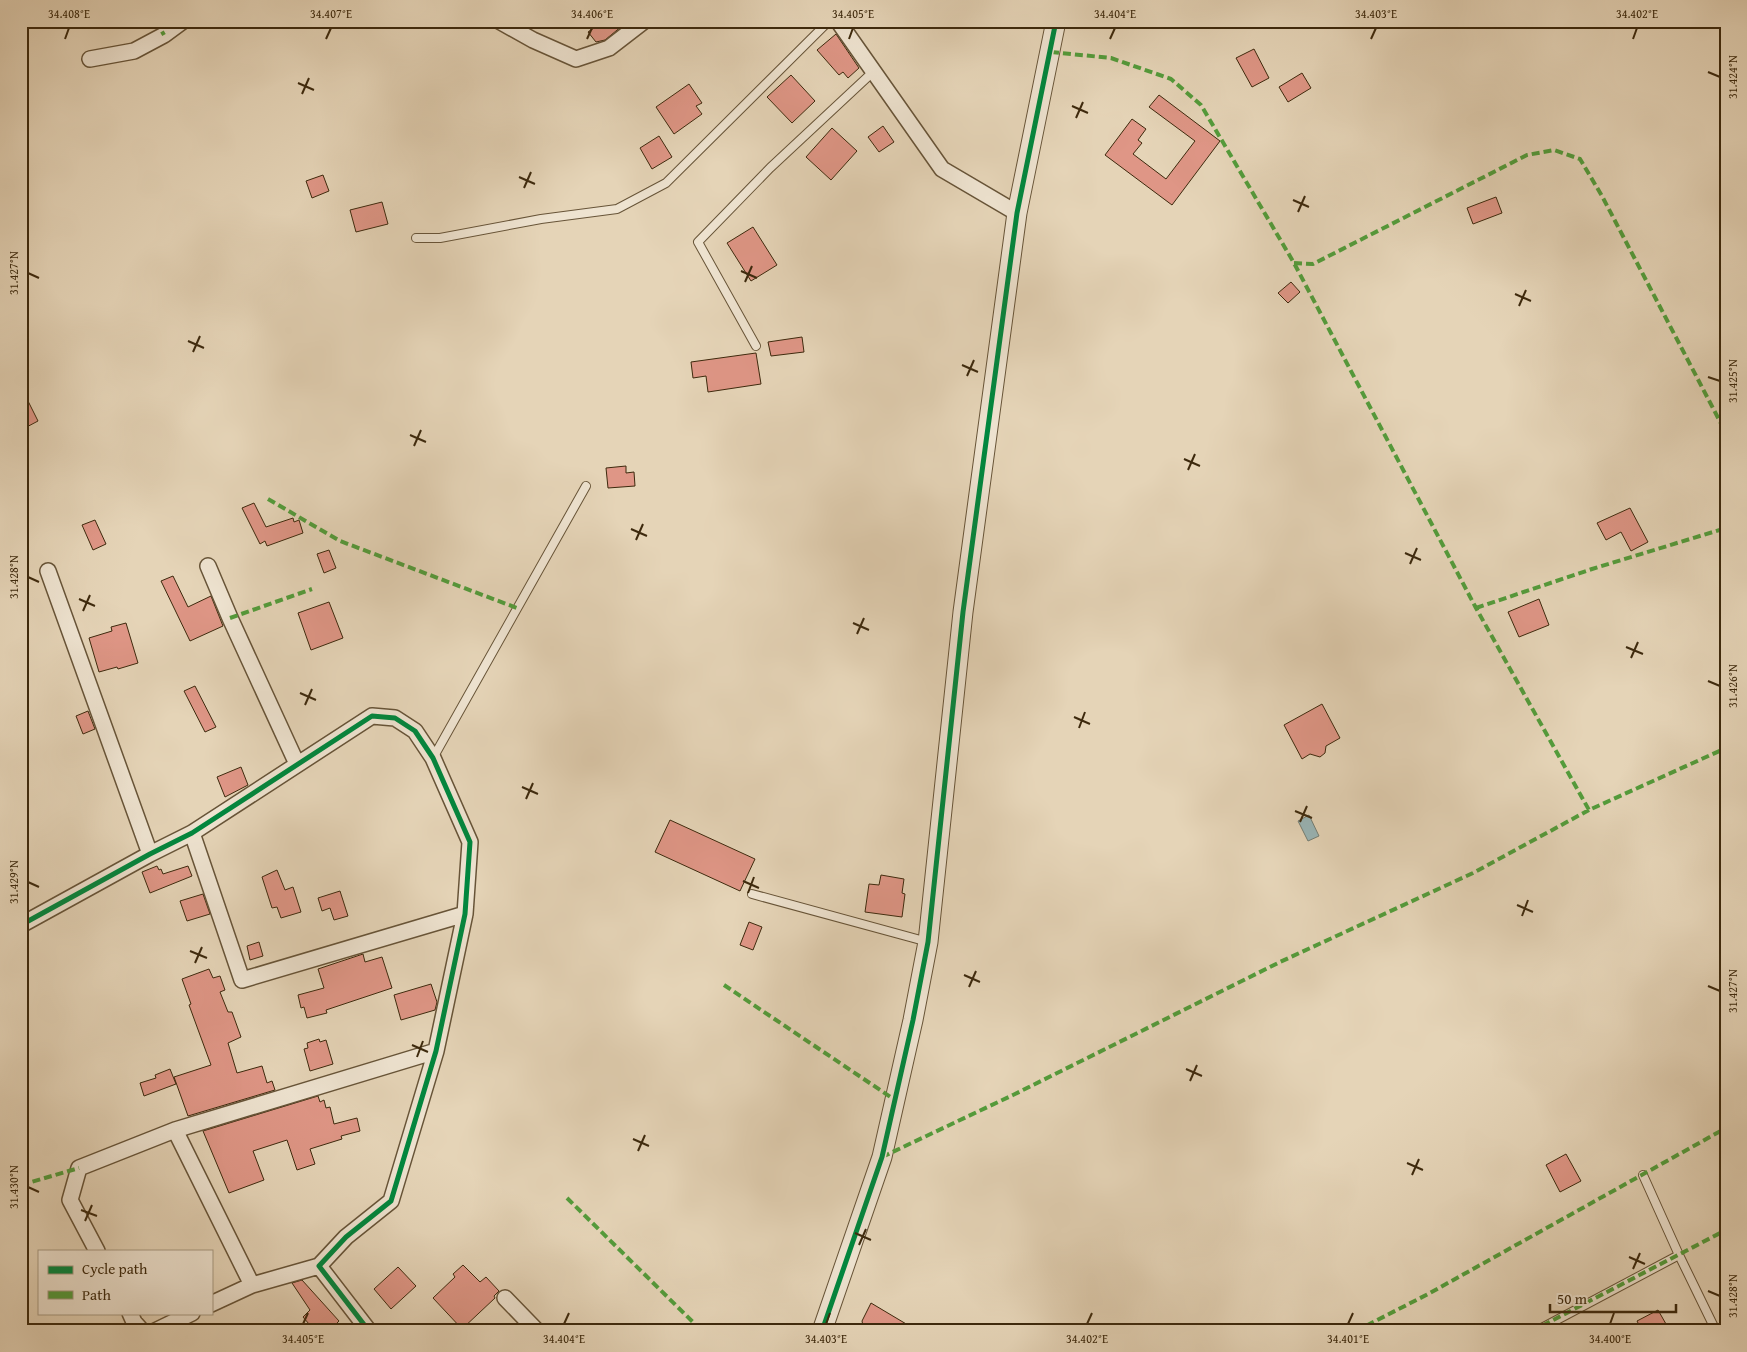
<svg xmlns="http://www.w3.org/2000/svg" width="1747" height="1352" font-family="'Gentium Book Plus',serif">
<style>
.water{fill:#99b6b8;stroke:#747e74}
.building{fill:#df9686;stroke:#3d290d}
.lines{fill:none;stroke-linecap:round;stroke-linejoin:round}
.service-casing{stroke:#675438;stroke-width:10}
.minor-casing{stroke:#675438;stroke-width:18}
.tertiary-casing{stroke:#675438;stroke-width:21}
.service{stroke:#eee3d0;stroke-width:8}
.minor{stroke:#eee3d0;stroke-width:15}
.tertiary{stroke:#eee3d0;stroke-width:19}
.quiet{stroke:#539c3b;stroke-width:4;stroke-dasharray:8 4;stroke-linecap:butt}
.cycleway-casing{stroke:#eee3d0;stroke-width:8}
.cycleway{stroke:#00873e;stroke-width:5}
.ticks{fill:none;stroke:#3d290d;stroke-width:2}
.neatline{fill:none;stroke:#3d290d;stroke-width:2}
.ticks-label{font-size:12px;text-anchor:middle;fill:#3d290d}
</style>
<rect width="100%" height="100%" fill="#e5d4b7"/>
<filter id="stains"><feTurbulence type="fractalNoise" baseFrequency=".004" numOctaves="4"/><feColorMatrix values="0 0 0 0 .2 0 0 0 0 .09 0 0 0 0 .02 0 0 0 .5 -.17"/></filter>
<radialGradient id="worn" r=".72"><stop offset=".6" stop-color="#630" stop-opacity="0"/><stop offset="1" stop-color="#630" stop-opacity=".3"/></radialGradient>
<!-- water -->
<path class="water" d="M1309,815L1319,836L1308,841L1298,821Z"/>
<!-- building -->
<path class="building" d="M604,21H628L605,40L596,42L588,32Z
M836,34L859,68L848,78L843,72L839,75L817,50Z
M1254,49L1269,78L1252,87L1236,58Z
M1302,73L1311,88L1288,102L1279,87Z
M791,75L815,101L792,123L767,97Z
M689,84L702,103L696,106L702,114L674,134L656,107Z
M1159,95L1220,141L1172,205L1105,155L1132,119L1146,129L1138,140L1142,143L1133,154L1166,179L1195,141L1149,107Z
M883,126L894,142L879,152L868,137Z
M832,128L857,151L831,180L806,157Z
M659,136L672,157L652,169L640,148Z
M323,175L329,191L312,198L306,181Z
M1496,197L1502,213L1473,224L1467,208Z
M382,202L388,224L356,232L350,210Z
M753,227L777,265L751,281L727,243Z
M1291,282L1300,292L1288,303L1278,293Z
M802,337L804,352L771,356L768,342Z
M756,353L761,384L708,392L706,376L693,378L691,362Z
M21,387L38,421L21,430Z
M626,466V473L634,472L635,486L608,488L606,468Z
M254,503L266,527L293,518L294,522L299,520L303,533L267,546L265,541L260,544L242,508Z
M1630,508L1648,542L1631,551L1621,532L1606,540L1597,523Z
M95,520L106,544L93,550L82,525Z
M329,550L336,568L324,573L317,554Z
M173,576L188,607L211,596L223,626L190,641L161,581Z
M1539,599L1549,625L1519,637L1508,612Z
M329,602L343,638L311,650L298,613Z
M126,623L138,663L118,669L117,667L99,672L89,638L112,631L111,627Z
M195,686L216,727L205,732L184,691Z
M1322,704L1340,738L1326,746L1325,753L1320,757L1310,754L1302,759L1284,725Z
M88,711L95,729L83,734L76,716Z
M241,767L248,785L225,797L217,777Z
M670,820L755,859L740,891L655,852Z
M157,866L159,870L161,869L163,874L188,866L192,876L150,893L142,872Z
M277,870L285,890L293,887L301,912L281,918L277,907L272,908L262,877Z
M881,875L904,879L902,893L905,894L902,917L865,912L869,884L879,885Z
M340,891L348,916L334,920L330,908L322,911L318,898Z
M203,894L210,914L187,921L180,901Z
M749,922L762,927L753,950L740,945Z
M259,942L263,956L250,960L247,946Z
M363,954L365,962L382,957L392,988L326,1010L327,1013L307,1018L304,1007L301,1008L298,995L324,988L318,969Z
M209,969L213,978L220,976L225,990L220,992L228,1012H232L241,1037L228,1043L237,1073L262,1066L267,1083L272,1081L275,1090L188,1116L174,1077L211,1065L189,1005L191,1004L182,979Z
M431,984L437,1002L435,1010L401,1020L394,995Z
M319,1039L320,1042L326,1040L333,1064L310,1071L304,1049L308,1048L307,1043Z
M170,1069L176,1084L144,1096L140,1083L156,1078L155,1075Z
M318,1096L320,1102L324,1100L326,1108L330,1107L334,1124L357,1118L360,1131L341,1136L342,1139L310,1149L315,1164L297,1170L287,1140L253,1151L264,1180L229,1193L203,1131Z
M1566,1154L1581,1181L1560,1192L1546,1165Z
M463,1265L480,1282L486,1277L499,1291L494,1296L495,1298L462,1329L433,1298L455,1277L453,1274Z
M398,1267L416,1286L391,1309L374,1289Z
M302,1280L339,1321L329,1331H315L303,1317L310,1310L292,1283Z
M871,1303L918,1331H871L863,1326L862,1321Z
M1658,1310L1670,1331H1642L1637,1321Z"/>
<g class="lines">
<defs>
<path id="service" d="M416,238H440L541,219L617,209L666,183L829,21
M756,346L698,242L770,168L874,71
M433,758L586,486
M752,894L928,942
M1643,1175L1679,1255L1716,1331
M1536,1331L1679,1255"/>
<path id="minor" d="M499,21L533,40L576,59L609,48L644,21
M838,21L942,169L1017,213
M90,59L134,51L164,35L183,21
M208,566L230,618L297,764
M48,571L150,854
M192,833L242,980L465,914
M21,925L150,854L192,833L372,716L395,718L415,731L433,758L470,842L465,914L436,1051L391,1201L346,1237L319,1266L369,1331
M175,1130L252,1285
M97,1251L70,1200L79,1168L175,1130L436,1051
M505,1298L537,1331
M211,1304L252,1285L319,1266
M130,1313L134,1322L142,1331
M155,1331L192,1313"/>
<path id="tertiary" d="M822,1331L882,1157L913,1020L928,942L963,612L1017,213L1056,21"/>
</defs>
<!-- service casing -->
<use href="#service" class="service-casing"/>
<!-- minor casing -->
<use href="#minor" class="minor-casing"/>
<!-- tertiary casing -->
<use href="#tertiary" class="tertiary-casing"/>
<!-- service -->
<use href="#service" class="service"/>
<!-- minor -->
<use href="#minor" class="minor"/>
<!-- tertiary -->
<use href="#tertiary" class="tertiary"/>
<!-- quiet -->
<path class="quiet" d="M156,21L164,35
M1051,52L1111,58L1171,79L1201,105L1294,263L1476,608L1589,810L1726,748
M1294,263L1313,264L1527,155L1554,150L1580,159L1602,196L1726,433
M268,499L340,541L517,608
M1476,608L1592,569L1726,528
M230,618L312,589
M724,985L895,1100
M882,1157L1013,1095L1280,962L1473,873L1589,810
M21,1185L79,1168
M567,1198L702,1331
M1356,1331L1430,1293L1726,1128
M1532,1331L1726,1230"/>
<defs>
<path id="cycleway" d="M21,925L150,854L192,833L372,716L395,718L415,731L433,758L470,842L465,914L436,1051L391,1201L346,1237L319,1266L369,1331
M822,1331L882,1157L913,1020L928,942L963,612L1017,213L1056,21"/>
</defs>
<!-- cycleway casing -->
<use href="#cycleway" class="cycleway-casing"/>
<!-- cycleway -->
<use href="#cycleway" class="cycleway"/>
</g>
<!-- ticks -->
<path class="ticks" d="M65,39L69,28M326,39L331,28M587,39L592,28M849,39L853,28M1110,39L1115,28M1371,39L1376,28M1633,39L1637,28M1708,72L1720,77M298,83L314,90M302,94L309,78M1072,106L1088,113M1076,118L1083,102M519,177L535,184M524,188L531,172M1293,200L1309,207M1298,212L1305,196M741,271L757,278M28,273L39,278M745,282L752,266M1515,294L1531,301M1519,306L1526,290M188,341L204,348M193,352L200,336M962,365L978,372M967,376L974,360M1708,377L1720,381M410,435L426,442M414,446L421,430M1184,459L1200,466M1188,470L1195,454M631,529L647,536M636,540L643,524M1405,553L1421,560M1410,564L1417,548M28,577L39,582M79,599L95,606M83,611L90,595M853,623L869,630M857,634L864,618M1626,647L1643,654M1631,658L1638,642M1708,681L1720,686M300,693L316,700M305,705L312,689M1074,717L1090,724M1079,728L1085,712M522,787L538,794M526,799L533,783M1295,811L1312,818M1300,822L1307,806M743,881L759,888M28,882L39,887M748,893L754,877M1517,905L1533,912M1522,916L1528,900M190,951L207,958M195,963L202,947M964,975L980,982M1708,986L1720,991M969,987L976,971M412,1045L428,1052M417,1057L423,1041M1186,1069L1202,1076M1190,1081L1197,1065M633,1139L649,1146M638,1151L645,1135M1407,1163L1423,1170M1412,1175L1419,1159M28,1187L39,1192M81,1210L97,1216M85,1221L92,1205M855,1233L871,1240M859,1245L866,1229M1629,1257L1645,1264M1633,1269L1640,1253M1708,1291L1720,1296M303,1324L308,1313M564,1324L569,1313M826,1324L830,1313M1087,1324L1092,1313M1348,1324L1353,1313M1610,1324L1614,1313"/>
<!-- margin -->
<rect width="1747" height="1352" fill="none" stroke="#e5d4b7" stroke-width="55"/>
<!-- legend -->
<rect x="38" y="1250" width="175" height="65" fill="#eee3d0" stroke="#a79982"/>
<rect x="48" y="1266" width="25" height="8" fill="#00873e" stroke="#a79982"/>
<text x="82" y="1274" font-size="15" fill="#3d290d">Cycle path</text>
<rect x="48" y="1291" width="25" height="8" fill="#539c3b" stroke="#a79982"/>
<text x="82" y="1300" font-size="15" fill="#3d290d">Path</text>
<!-- scale -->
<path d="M1550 1304v8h126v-8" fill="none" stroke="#3d290d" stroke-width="2.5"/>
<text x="1557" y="1304" font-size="15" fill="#3d290d" stroke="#eee3d0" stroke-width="4" paint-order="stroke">50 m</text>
<rect x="28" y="28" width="1692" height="1296" class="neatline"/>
<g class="ticks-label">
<text x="69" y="18">34.408°E</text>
<text x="331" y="18">34.407°E</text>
<text x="592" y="18">34.406°E</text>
<text x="853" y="18">34.405°E</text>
<text x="1115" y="18">34.404°E</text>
<text x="1376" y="18">34.403°E</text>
<text x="1637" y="18">34.402°E</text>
<text transform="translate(1733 77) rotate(-90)" y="4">31.424°N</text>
<text transform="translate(14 273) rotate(-90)" y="4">31.427°N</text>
<text transform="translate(1733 381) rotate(-90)" y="4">31.425°N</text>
<text transform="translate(14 577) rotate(-90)" y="4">31.428°N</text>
<text transform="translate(1733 686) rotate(-90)" y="4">31.426°N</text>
<text transform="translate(14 882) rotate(-90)" y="4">31.429°N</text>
<text transform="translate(1733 991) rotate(-90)" y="4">31.427°N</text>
<text transform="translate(14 1187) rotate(-90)" y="4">31.430°N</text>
<text transform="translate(1733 1296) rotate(-90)" y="4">31.428°N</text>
<text x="303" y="1343">34.405°E</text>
<text x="564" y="1343">34.404°E</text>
<text x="826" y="1343">34.403°E</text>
<text x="1087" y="1343">34.402°E</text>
<text x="1348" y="1343">34.401°E</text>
<text x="1610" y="1343">34.400°E</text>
</g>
<rect width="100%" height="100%" filter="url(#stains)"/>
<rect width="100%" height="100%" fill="url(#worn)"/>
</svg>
